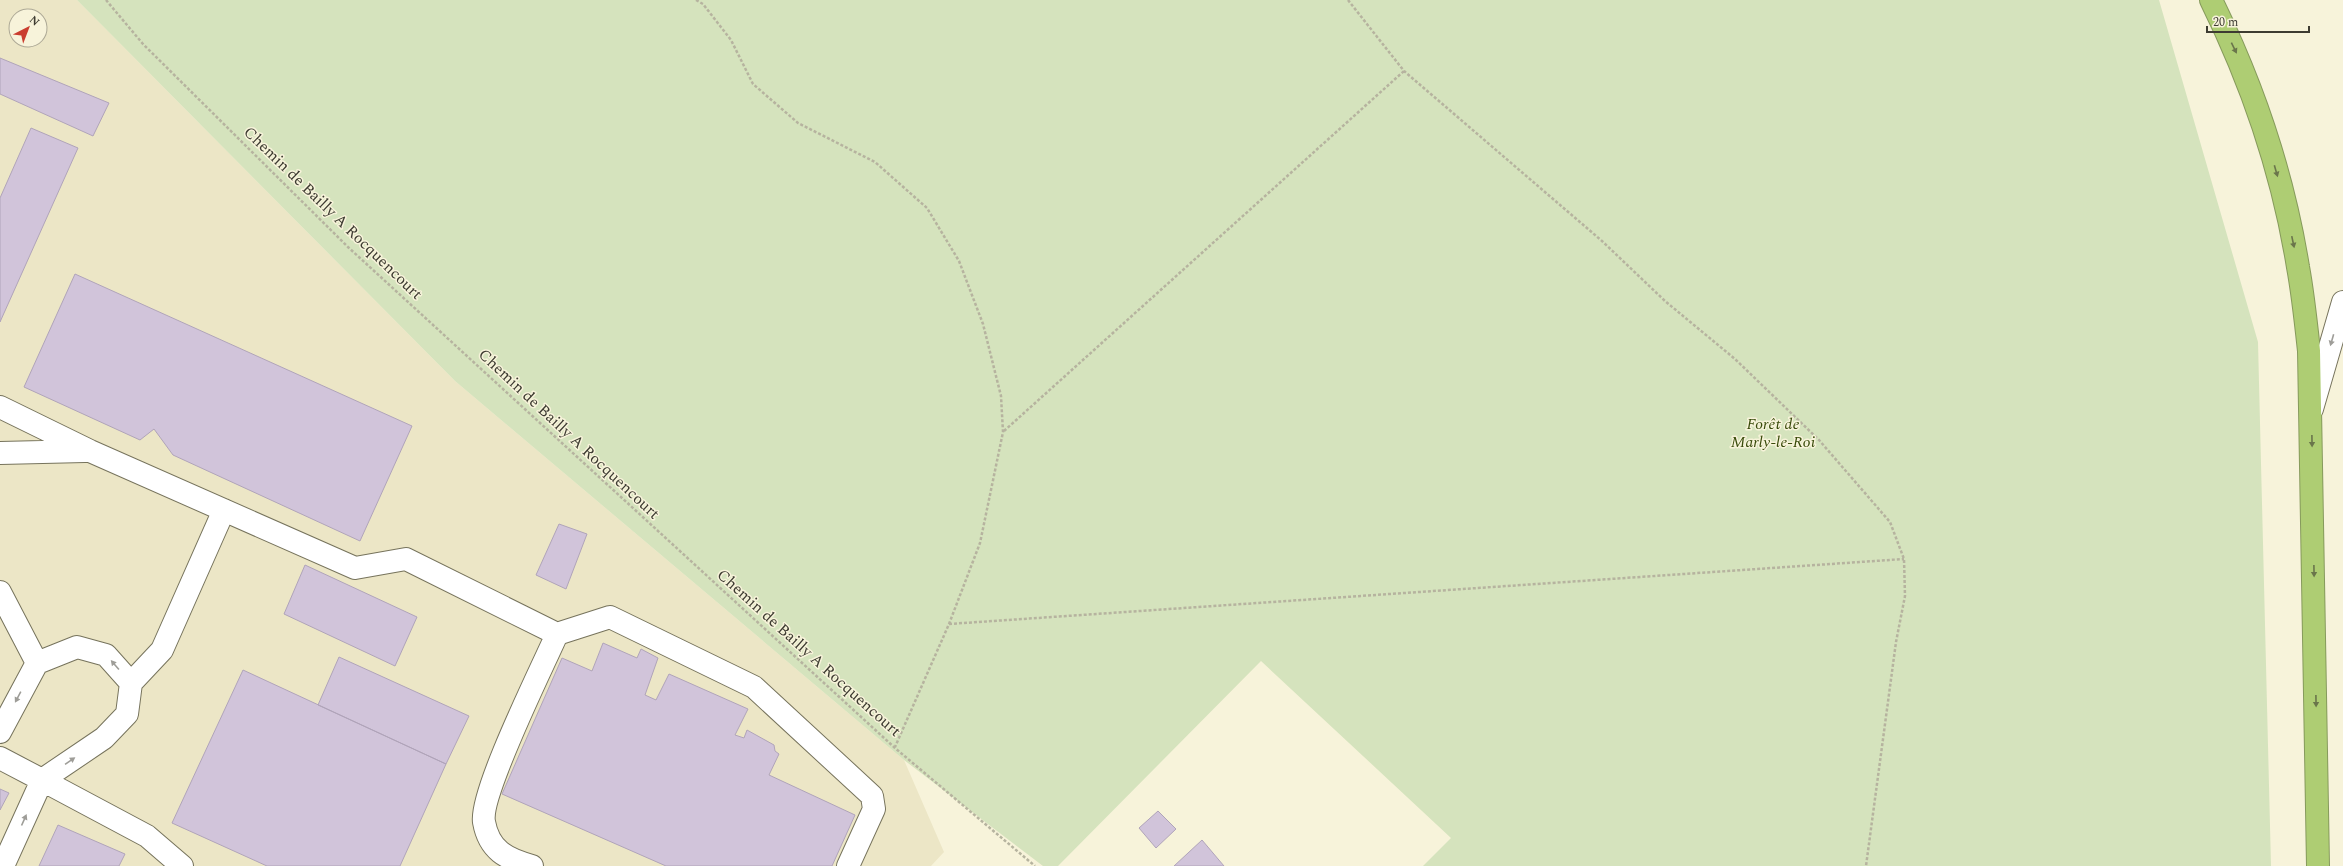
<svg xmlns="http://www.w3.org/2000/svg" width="2343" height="866" font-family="Spectral,serif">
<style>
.built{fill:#ece6c6;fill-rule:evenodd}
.green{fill:#d5e3bd}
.building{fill:#d1c4da;stroke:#b0a4b9}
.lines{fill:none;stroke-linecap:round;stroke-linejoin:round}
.minor-casing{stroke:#76735c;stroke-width:24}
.highway-casing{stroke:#869a5c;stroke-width:24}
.path{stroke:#b6b39f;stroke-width:2.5;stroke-dasharray:3 2;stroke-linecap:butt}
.minor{stroke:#fff;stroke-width:22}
.highway{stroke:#aecd73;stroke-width:22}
.oneway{fill:#6a754b}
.oneway2{fill:#9e9d98}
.labels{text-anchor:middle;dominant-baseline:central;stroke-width:3;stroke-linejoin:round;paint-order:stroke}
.street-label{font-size:16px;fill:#3d3b31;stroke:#f7f3da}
.park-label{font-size:16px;font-style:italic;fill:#394b0a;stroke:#f7f3da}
</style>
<rect width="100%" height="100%" fill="#f7f3da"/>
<!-- built -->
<path class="built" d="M0,0H77L455,381L904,760L944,852L931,866H0ZM16,16H40V40H16Z"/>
<!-- green -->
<path class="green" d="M77,0H2159L2258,342L2271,866H1423L1451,838L1261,661L1058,866H1043L904,760L455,381Z"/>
<!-- building -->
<path class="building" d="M0,58L109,103L93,136L0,94Z
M31,128L78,148L0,322V198Z
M75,274L412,426L360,541L173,455L154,429L140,440L24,387Z
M559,524L587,534L566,589L536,575Z
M305,565L417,617L395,666L284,614Z
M603,643L637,658L641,649L658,658L645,695L656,700L669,674L748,709L735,735L744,738L747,730L774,745L775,751L779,754L769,775L855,815L832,866H666L502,794L562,658L592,671Z
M339,657L469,716L446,764L318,705Z
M243,670L446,764L400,866H267L172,823Z
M0,789L9,793L0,810Z
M1158,811L1176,829L1156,848L1139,828Z
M58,825L125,854L119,866H39Z
M1202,840L1224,866H1174Z"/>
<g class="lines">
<defs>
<path id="minor" d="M0,407L90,451L355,568L406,559L557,634L610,617L754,687L872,796L874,809L848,866
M2312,409L2343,302
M0,453L85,451
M0,592L37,663
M131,683L162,650L224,510
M0,732L37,663L77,647L106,655L131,683L127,714L104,738L42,780L0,758
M3,866L42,780L147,836L182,866
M532,866C506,859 489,850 484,822C479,794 543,666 557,634"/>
<path id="highway" d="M2211,0C2252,83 2283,174 2298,267C2303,294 2306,323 2309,351L2318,866"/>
</defs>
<!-- minor casing -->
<use href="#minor" class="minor-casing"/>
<!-- highway casing -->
<use href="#highway" class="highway-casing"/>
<!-- path -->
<path class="path" d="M106,0L143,44L349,248L895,748L1035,866
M696,0L703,4L731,40L753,84L798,123L875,162L927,208L959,261L983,324L1001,396L1003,432L980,543L949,624L895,747
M1348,0L1404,71L1602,241L1665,301L1735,359L1819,440L1890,522L1904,559L1905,596L1896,642L1866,866
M1004,431L1404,71
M949,624L1904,559"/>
<!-- minor -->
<use href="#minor" class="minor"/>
<!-- highway -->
<use href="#highway" class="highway"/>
</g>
<!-- one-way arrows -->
<defs><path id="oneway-solid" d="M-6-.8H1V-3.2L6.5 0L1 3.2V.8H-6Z"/></defs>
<g class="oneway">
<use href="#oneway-solid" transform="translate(2234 48) rotate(64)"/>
<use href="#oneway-solid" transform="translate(2276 171) rotate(74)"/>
<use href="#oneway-solid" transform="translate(2293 242) rotate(78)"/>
<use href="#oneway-solid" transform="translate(2312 441) rotate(89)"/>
<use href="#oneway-solid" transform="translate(2314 571) rotate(89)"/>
<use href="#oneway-solid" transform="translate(2316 701) rotate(89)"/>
</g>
<g class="oneway2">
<use href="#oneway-solid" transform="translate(2332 340) rotate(106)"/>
<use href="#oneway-solid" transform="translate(115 665) rotate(-131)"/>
<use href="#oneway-solid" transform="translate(18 697) rotate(118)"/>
<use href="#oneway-solid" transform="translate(70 761) rotate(-34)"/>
<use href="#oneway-solid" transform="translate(24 820) rotate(-66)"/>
</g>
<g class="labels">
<!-- street labels -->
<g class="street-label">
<text transform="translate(333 213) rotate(44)">Chemin de Bailly A Rocquencourt</text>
<text transform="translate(569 434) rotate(43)">Chemin de Bailly A Rocquencourt</text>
<text transform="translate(809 653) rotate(42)">Chemin de Bailly A Rocquencourt</text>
</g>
<!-- park labels -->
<g class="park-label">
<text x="1773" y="424">Forêt de<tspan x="1773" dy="18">Marly-le-Roi</tspan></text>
</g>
</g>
<!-- north arrow -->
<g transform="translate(28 28) rotate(42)"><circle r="19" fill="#f7f3da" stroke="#ada996"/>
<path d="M0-3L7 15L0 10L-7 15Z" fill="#ca3d2f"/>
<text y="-6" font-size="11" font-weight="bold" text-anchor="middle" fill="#3d3b31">N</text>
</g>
<!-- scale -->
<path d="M2207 26v6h102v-6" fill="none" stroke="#3d3b31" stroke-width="2"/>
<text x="2213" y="26" font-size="12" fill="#3d3b31" stroke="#f7f3da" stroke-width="3" paint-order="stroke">20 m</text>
</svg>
